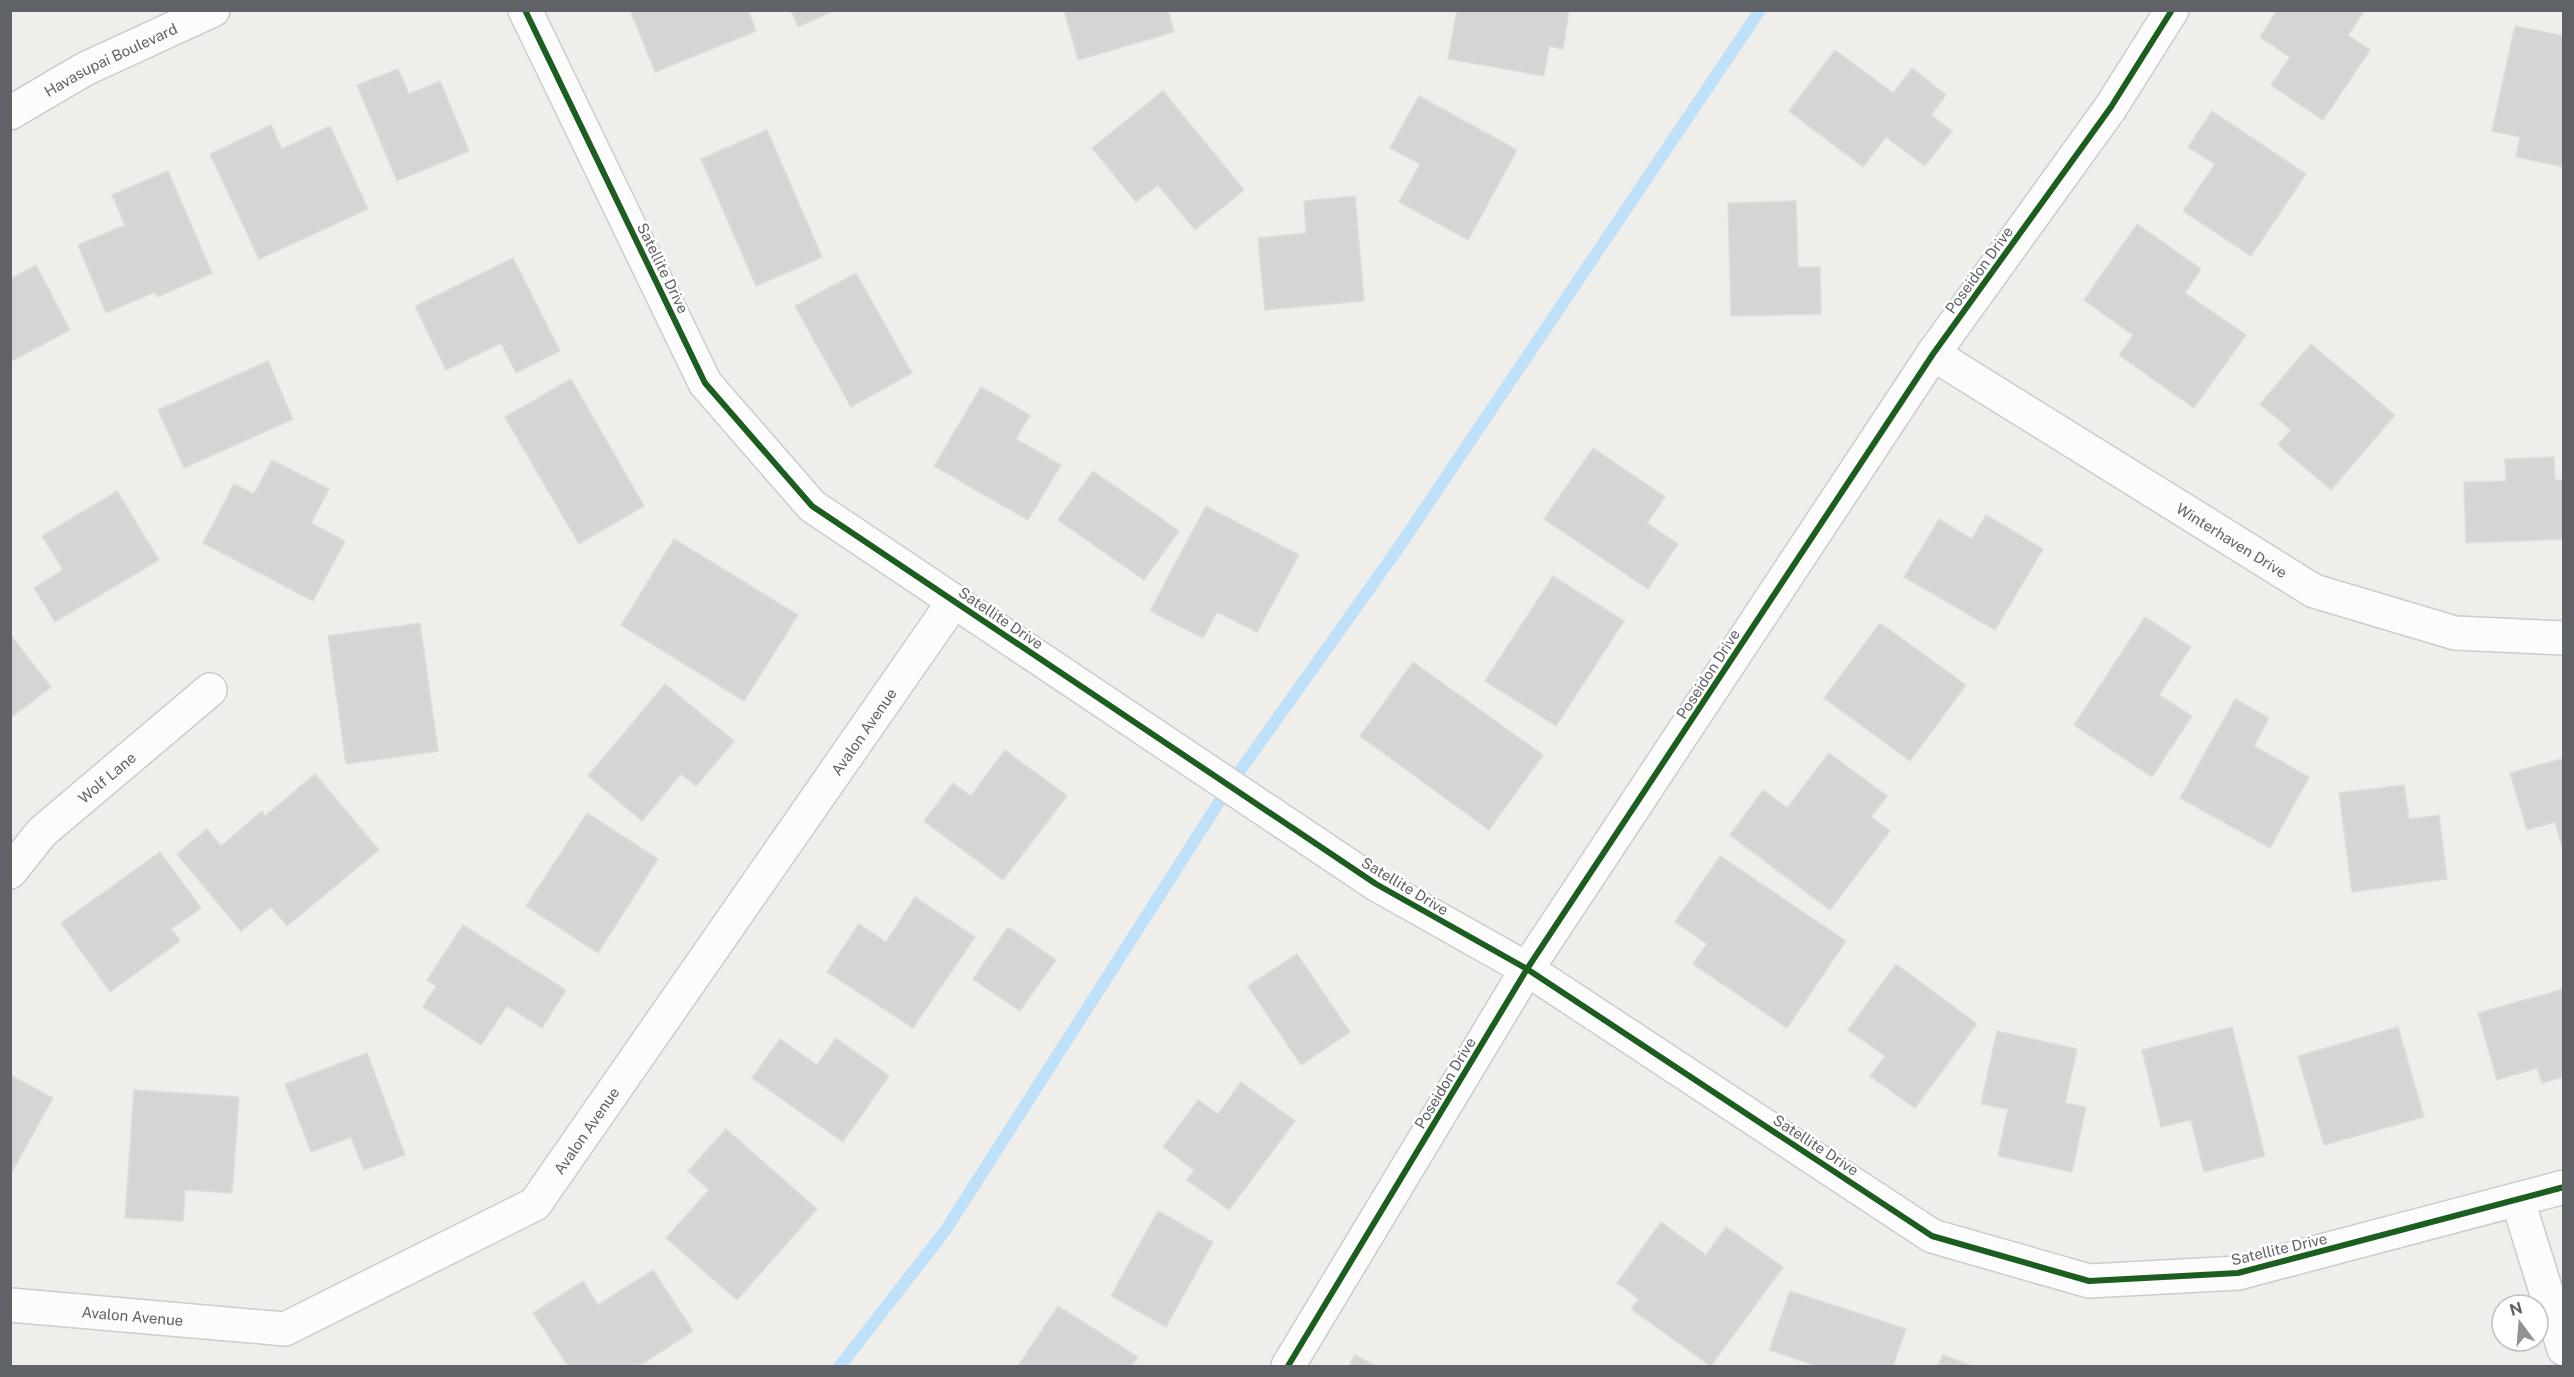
<svg xmlns="http://www.w3.org/2000/svg" width="2574" height="1377" font-family="'Public Sans',sans-serif">
<style>
.lines{fill:none;stroke-linecap:round;stroke-linejoin:round}
.stream{stroke:#bfe0f9;stroke-width:12}
.building{fill:#d6d5d3;stroke:#deddd9;stroke-width:1.5}
.street-casing{stroke:#cbcccc;stroke-width:36}
.secondary-casing{stroke:#cacacb;stroke-width:36}
.street{stroke:#fdfcfc;stroke-width:33}
.secondary{stroke:#fdfcfc;stroke-width:33}
.cycleway-casing{stroke:#fff;stroke-width:10}
.cycleway{stroke:#1b5e20;stroke-width:6}
.labels{text-anchor:middle;dominant-baseline:central;stroke-width:5;stroke-linejoin:round;paint-order:stroke}
.street-label{font-size:15px;fill:#5f6368;stroke:#fff}
</style>
<rect width="100%" height="100%" fill="#efeeea"/>
<g class="lines">
<!-- stream -->
<path class="stream" d="M840,1366L945,1231L1230,785L1399,547L1760,10"/>
</g>
<!-- building -->
<path class="building" d="M630,10H748L756,31L655,72Z
M791,10H835L798,27Z
M1064,10H1168L1174,32L1078,60Z
M1457,10H1569L1563,49L1549,46L1544,76L1448,59Z
M2277,10H2365L2348,35L2370,50L2323,120L2271,85L2290,57L2260,37Z
M2515,26L2564,36V167L2516,157L2520,137L2492,131Z
M1835,50L1893,93L1912,68L1946,95L1931,115L1952,131L1925,166L1886,137L1863,167L1789,111Z
M398,69L409,94L440,81L469,151L397,181L357,85Z
M1163,91L1244,190L1195,230L1158,185L1136,202L1092,148Z
M1419,96L1517,150L1468,240L1399,202L1420,164L1390,148Z
M2212,111L2306,174L2251,256L2183,211L2215,164L2188,147Z
M271,125L282,149L330,126L368,209L259,259L210,154Z
M767,130L822,257L756,286L701,159Z
M168,171L212,273L157,297L155,292L106,313L78,245L125,225L112,195Z
M1355,196L1364,301L1265,310L1258,238L1306,233L1304,201Z
M1796,201L1798,267H1820L1821,314L1731,316L1728,203Z
M2137,224L2201,269L2185,293L2246,335L2194,408L2119,355L2133,335L2084,300Z
M513,258L560,351L516,373L501,343L446,370L415,306Z
M36,265L70,330L10,362V279Z
M856,273L912,373L851,407L795,306Z
M2311,344L2395,415L2331,490L2278,445L2291,430L2260,404Z
M268,361L293,419L184,468L158,410Z
M571,379L644,506L579,544L505,417Z
M981,387L1030,415L1016,439L1061,465L1028,520L934,466Z
M1593,448L1665,497L1647,523L1678,544L1648,589L1544,519Z
M2554,457L2555,480H2564V539L2466,543L2464,482L2506,481L2505,459Z
M272,460L329,489L311,523L345,541L313,601L203,543L234,484L254,494Z
M1093,471L1179,531L1144,580L1058,520Z
M117,491L159,560L55,622L34,588L63,570L42,536Z
M1206,506L1299,555L1257,632L1217,612L1203,638L1150,611Z
M1986,515L2043,549L1995,630L1904,577L1939,519L1972,539Z
M674,539L798,615L744,701L621,625Z
M1553,576L1624,621L1556,726L1485,681Z
M2145,617L2191,647L2159,695L2192,716L2152,777L2074,725Z
M420,623L438,751L346,764L328,636Z
M1880,623L1966,685L1910,761L1824,698Z
M10,634L51,687L10,718Z
M1413,662L1543,755L1489,830L1360,736Z
M665,684L734,741L696,786L681,774L642,821L588,776Z
M2235,699L2269,718L2254,746L2309,777L2270,848L2180,798Z
M1005,750L1067,796L1003,880L924,821L953,783L971,796Z
M1829,753L1887,796L1871,817L1890,831L1830,910L1730,835L1763,790L1787,808Z
M2564,758V846L2562,847L2555,822L2527,830L2510,773Z
M315,774L379,850L287,926L271,907L241,931L177,854L207,829L221,846L262,811L265,816Z
M2404,785L2409,819L2439,815L2447,879L2352,892L2339,793Z
M587,813L658,859L598,953L526,906Z
M160,852L201,908L171,929L180,941L110,992L61,923Z
M1720,856L1846,941L1787,1028L1693,964L1707,944L1675,922Z
M915,897L975,937L913,1028L827,972L859,924L886,942Z
M463,925L566,990L542,1028L507,1006L481,1045L423,1007L436,986L427,980Z
M1008,927L1056,960L1020,1011L973,979Z
M1297,954L1350,1032L1301,1065L1248,986Z
M1896,964L1977,1024L1915,1108L1870,1076L1885,1056L1848,1030Z
M2564,989V1077L2542,1083L2537,1068L2497,1080L2478,1013Z
M2232,1027L2265,1156L2204,1172L2191,1120L2161,1127L2142,1050Z
M2398,1027L2424,1117L2324,1145L2298,1056Z
M1997,1031L2077,1049L2065,1103L2086,1107L2072,1172L1998,1156L2008,1109L1981,1104Z
M836,1038L889,1076L843,1142L752,1078L780,1039L817,1065Z
M367,1053L405,1155L364,1170L351,1137L311,1152L285,1084Z
M10,1075L53,1098L10,1175Z
M1241,1082L1295,1121L1229,1210L1187,1180L1194,1170L1163,1147L1198,1100L1218,1114Z
M134,1090L239,1097L232,1193L185,1190L183,1221L125,1218Z
M726,1129L817,1209L737,1300L666,1238L709,1190L688,1171Z
M1158,1211L1213,1242L1166,1327L1111,1296Z
M1661,1222L1706,1255L1726,1227L1783,1267L1711,1366L1631,1309L1639,1299L1617,1283Z
M653,1270L693,1331L639,1366H568L533,1313L583,1281L598,1305Z
M1790,1291L1906,1329L1893,1366H1817L1769,1350Z
M1058,1306L1138,1357L1131,1366H1018Z
M1355,1355L1376,1366H1349Z
M1943,1355L1972,1366H1938Z"/>
<g class="lines">
<defs>
<g id="street">
<path d="M525,10L705,383L812,506L1376,884L1527,969L1932,1236L2089,1281L2238,1273L2564,1187"/>
<path id="s1" d="M1933,354L2314,591L2455,633L2564,638"/>
<path id="s2" d="M10,872L42,832L210,690"/>
<path d="M2518,1201L2564,1349"/>
<path id="s3" d="M10,1305L285,1329L535,1204L954,601"/>
<path d="M1288,1366L1527,969L1933,354L2111,107L2172,10"/>
</g>
<g id="secondary">
<path id="s4" d="M10,113L85,69L213,10"/>
</g>
</defs>
<!-- street casing -->
<use href="#street" class="street-casing"/>
<!-- secondary casing -->
<use href="#secondary" class="secondary-casing"/>
<!-- street -->
<use href="#street" class="street"/>
<!-- secondary -->
<use href="#secondary" class="secondary"/>
<defs>
<path id="cycleway" d="M525,10L705,383L812,506L1376,884L1527,969L1932,1236L2089,1281L2238,1273L2564,1187
M1288,1366L1527,969L1933,354L2111,107L2172,10"/>
</defs>
<!-- cycleway casing -->
<use href="#cycleway" class="cycleway-casing"/>
<!-- cycleway -->
<use href="#cycleway" class="cycleway"/>
</g>
<g class="labels">
<!-- street labels -->
<g class="street-label">
<text stroke="none"><textPath href="#s4" startOffset="114">Havasupai Boulevard</textPath></text>
<text transform="translate(663 268) rotate(64)">Satellite Drive</text>
<text transform="translate(1979 270) rotate(-54)">Poseidon Drive</text>
<text stroke="none"><textPath href="#s1" startOffset="352">Winterhaven Drive</textPath></text>
<text transform="translate(1001 618) rotate(34)">Satellite Drive</text>
<text transform="translate(1708 674) rotate(-57)">Poseidon Drive</text>
<text stroke="none"><textPath href="#s3" startOffset="1131">Avalon Avenue</textPath></text>
<text stroke="none"><textPath href="#s2" startOffset="136">Wolf Lane</textPath></text>
<text transform="translate(1405 886) rotate(31)">Satellite Drive</text>
<text transform="translate(1445 1083) rotate(-59)">Poseidon Drive</text>
<text stroke="none"><textPath href="#s3" startOffset="645">Avalon Avenue</textPath></text>
<text transform="translate(1816 1145) rotate(33)">Satellite Drive</text>
<text transform="translate(2279 1249) rotate(-13)">Satellite Drive</text>
<text stroke="none"><textPath href="#s3" startOffset="123">Avalon Avenue</textPath></text>
</g>
</g>
<!-- border -->
<rect width="2574" height="1377" fill="none" stroke="#5f6368" stroke-width="24"/>
<!-- north arrow -->
<g transform="translate(2520 1323) rotate(344)"><circle r="28" fill="#ffffff" stroke="#bfc1c3" stroke-width="1.5"/>
<path d="M0-4.5L10 22L0 15L-10 22Z" fill="#919496"/>
<text y="-9" font-size="16" font-weight="bold" text-anchor="middle" fill="#5f6368">N</text>
</g>
</svg>
